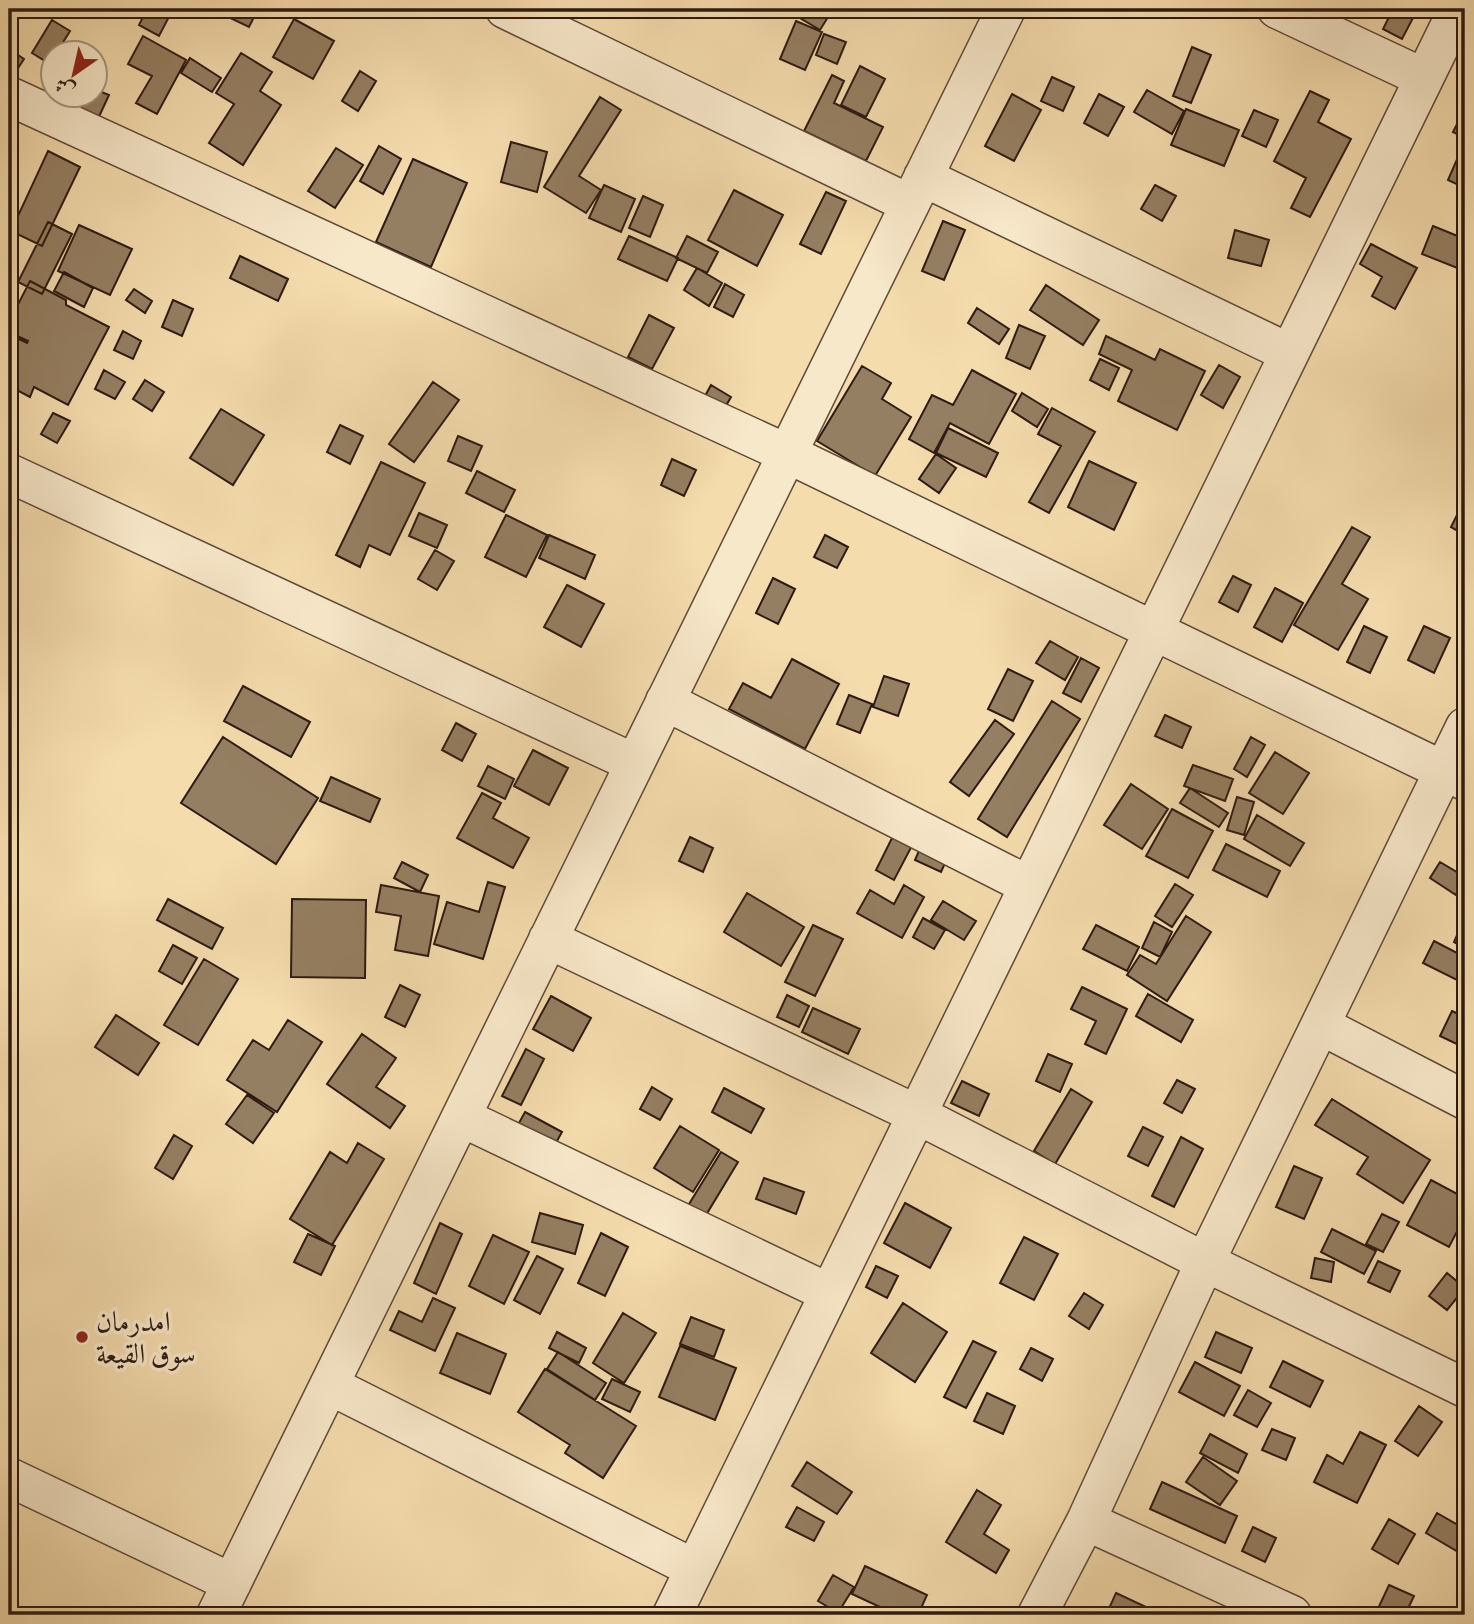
<svg xmlns="http://www.w3.org/2000/svg" width="1474" height="1624" font-family="'EB Garamond',Amiri,serif">
<style>
.building{fill:#957f62;stroke:#2d1a11;stroke-width:2}
.lines{fill:none;stroke-linecap:round;stroke-linejoin:round}
.minor-casing{stroke:#5f4a38;stroke-width:41}
.minor{stroke:#f8e8ca;stroke-width:38}
.poi-dot{fill:#8f2418;stroke:#f8e8ca;stroke-width:2.5}
.labels{text-anchor:middle;dominant-baseline:central;stroke-width:7;stroke-linejoin:round;paint-order:stroke}
.poi-label{font-size:28px;fill:#2d1a11;stroke:#f8e8ca;text-anchor:start}
</style>
<rect width="100%" height="100%" fill="#f5dcad"/>
<filter id="stains"><feTurbulence type="fractalNoise" baseFrequency=".00286" numOctaves="4"/><feColorMatrix values="0 0 0 0 .2 0 0 0 0 .09 0 0 0 0 .02 0 0 0 .5 -.17"/></filter>
<radialGradient id="worn" r=".72"><stop offset=".6" stop-color="#630" stop-opacity="0"/><stop offset="1" stop-color="#630" stop-opacity=".3"/></radialGradient>
<!-- building -->
<path class="building" d="M147,9H173L159,36L139,25Z
M227,9H258L249,27L224,15Z
M798,9H833L820,30L795,15Z
M1393,9H1399L1414,16L1402,39L1383,29Z
M294,19L334,41L313,79L273,57Z
M52,20L70,31L57,52H52L50,64L32,53Z
M796,21L822,32L805,70L780,59Z
M824,34L846,42L837,64L816,55Z
M143,36L186,60L157,114L136,103L152,76L128,64Z
M1192,47L1211,55L1191,103L1173,96Z
M9,49L24,59L9,82Z
M241,53L272,72L260,91L281,105L243,165L209,143L234,104L216,93Z
M190,58L221,78L212,92L181,73Z
M860,66L885,79L866,117L841,105Z
M360,71L376,81L358,111L342,101Z
M832,75L844,81L834,103L883,127L866,161L804,131Z
M1052,77L1074,87L1063,111L1041,101Z
M94,89L109,95L97,121L68,108L75,94H94Z
M1147,90L1184,111L1172,134L1134,112Z
M1310,91L1329,100L1318,122L1351,139L1310,217L1291,208L1306,178L1274,161Z
M1012,94L1041,110L1014,161L985,146Z
M1099,94L1124,107L1108,136L1084,123Z
M600,97L621,110L579,176L601,190L586,213L544,187Z
M1465,108V138L1453,132Z
M1186,109L1239,130L1224,166L1171,145Z
M1254,110L1278,120L1266,147L1242,136Z
M511,142L547,152L537,192L501,182Z
M379,146L401,159L383,194L360,181Z
M336,148L363,165L335,208L308,191Z
M48,151L80,167L42,246L11,231Z
M1458,157L1465,160V188L1448,180Z
M413,159L467,183L431,267L376,242Z
M604,185L635,199L621,232L589,218Z
M1155,185L1176,196L1162,221L1141,209Z
M734,190L783,215L757,266L708,240Z
M826,192L846,201L821,254L800,244Z
M643,196L663,205L650,237L629,228Z
M943,221L965,230L944,280L922,271Z
M48,222L72,234L42,294L18,282Z
M79,225L132,249L110,295L58,271Z
M1433,226L1465,239V271L1422,254Z
M1235,230L1269,240L1261,266L1228,258Z
M629,236L678,258L667,281L618,259Z
M687,236L718,252L707,273L676,258Z
M1371,244L1417,268L1395,309L1372,296L1382,277L1360,264Z
M240,256L288,279L278,301L230,278Z
M697,268L722,283L709,306L684,290Z
M64,272L93,288L84,307L54,291Z
M30,281L66,300V305L109,327L68,405L34,387L30,397L9,386V353L17,338L27,343L28,341L9,332V322Z
M725,284L744,295L733,317L714,307Z
M1046,285L1099,320L1083,345L1030,310Z
M134,289L152,301L145,313L126,300Z
M173,300L193,309L182,336L162,327Z
M977,308L1009,329L999,344L968,323Z
M649,315L674,328L652,369L628,357Z
M1019,325L1045,336L1030,369L1006,358Z
M123,331L141,341L133,359L114,350Z
M1106,336L1155,360L1160,349L1205,371L1177,430L1118,401L1132,370L1099,354Z
M1100,359L1119,368L1109,390L1090,380Z
M1219,365L1240,377L1223,408L1201,395Z
M862,366L891,383L882,399L911,417L875,476L817,441Z
M104,370L125,382L115,399L95,389Z
M972,370L1016,394L989,444L950,423L934,453L909,439L932,395L953,405Z
M145,380L164,392L152,411L133,399Z
M433,382L459,400L414,462L389,444Z
M711,385L731,397L717,421L698,409Z
M1022,393L1048,409L1037,427L1012,411Z
M1052,408L1095,432L1049,513L1029,502L1061,446L1038,434Z
M221,409L264,435L233,485L190,458Z
M53,413L70,421L57,443L41,434Z
M340,425L363,436L350,464L327,452Z
M948,428L998,453L986,477L936,453Z
M458,436L482,446L471,471L448,461Z
M936,454L956,468L939,493L919,479Z
M672,459L696,470L684,496L661,485Z
M1089,461L1136,483L1114,530L1068,507Z
M381,462L425,483L390,555L369,545L360,567L336,555Z
M477,471L515,490L504,512L466,493Z
M1465,499V535L1451,527Z
M419,513L447,525L437,548L409,536Z
M506,515L547,535L526,577L485,557Z
M1352,527L1370,537L1342,584L1368,599L1338,650L1294,625Z
M549,535L595,555L585,579L539,558Z
M825,535L848,547L837,568L814,557Z
M435,550L454,561L437,590L418,579Z
M1233,576L1251,585L1238,612L1219,602Z
M773,578L795,589L778,624L756,613Z
M567,585L604,604L581,647L544,627Z
M1275,588L1303,603L1282,642L1254,627Z
M1364,626L1387,637L1370,673L1347,662Z
M1424,626L1450,638L1434,673L1408,660Z
M1050,641L1078,657L1065,680L1036,663Z
M1081,658L1099,668L1081,702L1063,693Z
M792,659L839,684L805,749L729,709L743,683L771,698Z
M1008,669L1033,681L1013,721L988,709Z
M884,676L909,684L898,716L873,707Z
M243,686L310,722L291,757L224,721Z
M849,695L872,704L860,733L837,724Z
M1052,701L1080,719L1007,837L978,819Z
M1165,715L1191,727L1182,748L1155,736Z
M995,720L1014,734L969,796L950,782Z
M456,723L476,734L462,761L442,750Z
M223,737L318,798L276,864L181,803Z
M1251,737L1265,745L1247,777L1234,769Z
M533,750L568,768L549,805L514,786Z
M1275,752L1309,773L1283,814L1249,793Z
M1193,765L1233,779L1225,801L1184,786Z
M488,766L514,779L505,799L478,786Z
M331,777L380,799L370,822L320,801Z
M1131,784L1168,809L1142,849L1104,825Z
M1190,788L1228,813L1219,827L1180,803Z
M482,793L501,803L493,818L529,838L513,868L457,838Z
M1237,797L1254,802L1244,835L1227,830Z
M1172,809L1213,831L1188,878L1146,856Z
M1257,815L1304,843L1290,866L1244,839Z
M896,830L915,840L894,880L876,870Z
M690,837L713,848L703,872L679,861Z
M925,837L952,848L941,872L915,860Z
M1226,844L1280,871L1267,897L1213,870Z
M402,862L428,875L420,892L394,878Z
M1440,862L1465,877L1456,895L1430,878Z
M488,882L505,887L483,959L434,944L447,902L479,912Z
M1175,884L1193,895L1172,927L1155,916Z
M381,885L439,896L428,956L395,950L401,916L376,912Z
M904,885L924,897L902,938L857,913L870,890L894,904Z
M747,893L804,927L781,966L724,932Z
M168,899L223,928L212,949L157,920Z
M292,899L366,900L365,978L291,977Z
M943,901L976,921L964,940L931,920Z
M1186,916L1211,932L1167,1001L1127,975L1140,955L1156,964Z
M1465,917V948L1454,942Z
M923,918L945,930L934,949L913,937Z
M1154,922L1172,932L1160,957L1142,948Z
M813,925L843,939L815,996L785,982Z
M1096,925L1139,947L1127,971L1083,949Z
M1434,941L1465,957V979L1463,983L1423,963Z
M173,945L197,958L182,984L159,971Z
M204,959L238,979L198,1045L164,1025Z
M400,985L420,995L405,1027L385,1017Z
M1082,987L1127,1009L1106,1054L1085,1044L1096,1021L1071,1009Z
M1148,994L1193,1020L1181,1042L1136,1016Z
M787,995L809,1006L799,1027L777,1017Z
M551,996L591,1018L573,1051L533,1029Z
M813,1008L860,1029L848,1054L802,1032Z
M1452,1011L1465,1017V1048L1440,1036Z
M116,1015L159,1043L138,1075L95,1047Z
M288,1020L322,1042L277,1112L227,1080L253,1040L269,1050Z
M362,1034L396,1058L376,1087L405,1106L390,1128L327,1084Z
M526,1049L544,1059L521,1105L502,1096Z
M1048,1054L1072,1064L1060,1092L1036,1081Z
M1177,1080L1195,1089L1182,1113L1164,1103Z
M962,1081L989,1094L979,1116L951,1103Z
M652,1087L672,1099L660,1120L640,1109Z
M724,1088L764,1109L751,1133L712,1112Z
M1071,1089L1092,1102L1055,1164L1034,1151Z
M247,1095L274,1113L253,1143L226,1124Z
M1332,1099L1430,1160L1403,1203L1357,1174L1368,1157L1315,1125Z
M525,1112L562,1132L551,1152L514,1132Z
M680,1126L719,1150L693,1192L654,1168Z
M1143,1127L1163,1137L1148,1166L1128,1156Z
M174,1135L192,1146L173,1179L155,1168Z
M1181,1137L1203,1149L1174,1207L1152,1196Z
M358,1143L384,1159L332,1245L290,1219L330,1152L347,1163Z
M721,1152L738,1162L703,1220L686,1209Z
M1294,1166L1322,1178L1304,1219L1276,1207Z
M764,1178L804,1192L796,1214L756,1199Z
M1431,1180L1465,1198V1216L1449,1247L1407,1225Z
M905,1203L951,1228L930,1268L884,1243Z
M540,1213L583,1225L575,1254L532,1242Z
M1382,1214L1399,1222L1383,1252L1366,1244Z
M440,1223L462,1234L436,1294L414,1283Z
M1332,1229L1376,1251L1364,1274L1321,1252Z
M601,1233L628,1247L605,1296L578,1283Z
M308,1234L335,1246L321,1275L294,1262Z
M493,1235L529,1252L504,1304L469,1286Z
M1024,1237L1058,1254L1034,1300L1000,1283Z
M537,1256L563,1269L540,1314L514,1300Z
M1315,1258L1334,1262L1331,1282L1311,1278Z
M1378,1261L1400,1271L1390,1292L1368,1282Z
M876,1266L898,1276L887,1298L866,1287Z
M1447,1273L1465,1288L1447,1310L1429,1296Z
M1084,1293L1103,1305L1089,1329L1069,1316Z
M433,1298L455,1308L435,1351L390,1330L399,1311L422,1322Z
M903,1303L947,1332L915,1382L871,1353Z
M623,1313L656,1333L624,1383L593,1363Z
M691,1317L724,1330L714,1357L680,1344Z
M557,1332L586,1348L579,1363L549,1348Z
M1216,1332L1252,1348L1241,1373L1205,1357Z
M457,1333L506,1354L490,1394L440,1373Z
M973,1341L996,1352L966,1408L944,1397Z
M680,1346L736,1368L715,1420L659,1397Z
M1031,1348L1053,1359L1042,1381L1020,1369Z
M558,1352L606,1383L595,1400L547,1369Z
M1283,1361L1323,1381L1310,1407L1270,1387Z
M1195,1362L1240,1386L1224,1416L1179,1392Z
M545,1369L636,1426L603,1478L565,1453L570,1445L518,1412Z
M612,1379L640,1392L630,1412L602,1399Z
M1248,1390L1271,1403L1257,1427L1234,1415Z
M987,1393L1015,1406L1003,1434L974,1421Z
M1419,1406L1442,1422L1418,1456L1395,1441Z
M1272,1429L1295,1438L1286,1460L1262,1450Z
M1360,1432L1386,1445L1357,1503L1314,1482L1327,1455L1343,1464Z
M1210,1434L1247,1454L1238,1473L1200,1453Z
M1203,1457L1237,1481L1220,1505L1186,1482Z
M807,1462L852,1492L837,1514L792,1486Z
M1162,1482L1237,1516L1225,1543L1150,1509Z
M977,1490L1001,1505L984,1534L1009,1550L996,1573L946,1542Z
M797,1507L824,1522L814,1541L786,1527Z
M1437,1513L1465,1529V1556L1426,1533Z
M1389,1519L1415,1534L1398,1564L1372,1549Z
M1253,1527L1276,1538L1265,1562L1242,1551Z
M865,1566L927,1595L918,1615H897L852,1594Z
M833,1575L854,1587L838,1613L818,1601Z
M1389,1585L1414,1596L1405,1615H1375Z
M1116,1593L1146,1607L1142,1615H1106Z"/>
<g class="lines">
<defs>
<path id="minor" d="M505,9L910,204
M1277,9L1424,78
M9,96L788,454L1465,781
M923,177L1289,353
M9,473L634,763
M665,701L1028,885
M548,939L916,1114L1205,1262L1465,1388
M1322,1026L1465,1100
M461,1117L829,1293
M329,1385L693,1568
M9,1477L232,1583
M1086,1521L1292,1615
M216,1615L1006,9
M672,1615L1458,9
M1037,1615L1086,1521L1205,1262L1465,727"/>
</defs>
<!-- minor casing -->
<use href="#minor" class="minor-casing"/>
<!-- minor -->
<use href="#minor" class="minor"/>
</g>
<!-- markers -->
<circle class="poi-dot" cx="82" cy="1337" r="7"/>
<g class="labels">
<!-- poi labels -->
<g class="poi-label">
<text x="96" y="1321">امدرمان<tspan x="96" dy="32">سوق القيعة</tspan></text>
</g>
</g>
<!-- margin -->
<rect width="1474" height="1624" fill="none" stroke="#f5dcad" stroke-width="35"/>
<rect x="10" y="10" width="1453" height="1603" fill="none" stroke="#2d1a11" stroke-width="3.5"/>
<rect x="18" y="18" width="1439" height="1589" fill="none" stroke="#2d1a11" stroke-width="2"/>
<!-- north arrow -->
<g transform="translate(74 74) rotate(214)"><circle r="33" fill="#f8e8ca" stroke="#a79680" stroke-width="2"/>
<path d="M0-5L12 26L0 18L-12 26Z" fill="#8f2418"/>
<text y="-10" font-size="19" font-weight="bold" text-anchor="middle" fill="#2d1a11">ش</text>
</g>
<rect width="100%" height="100%" filter="url(#stains)"/>
<rect width="100%" height="100%" fill="url(#worn)"/>
</svg>
